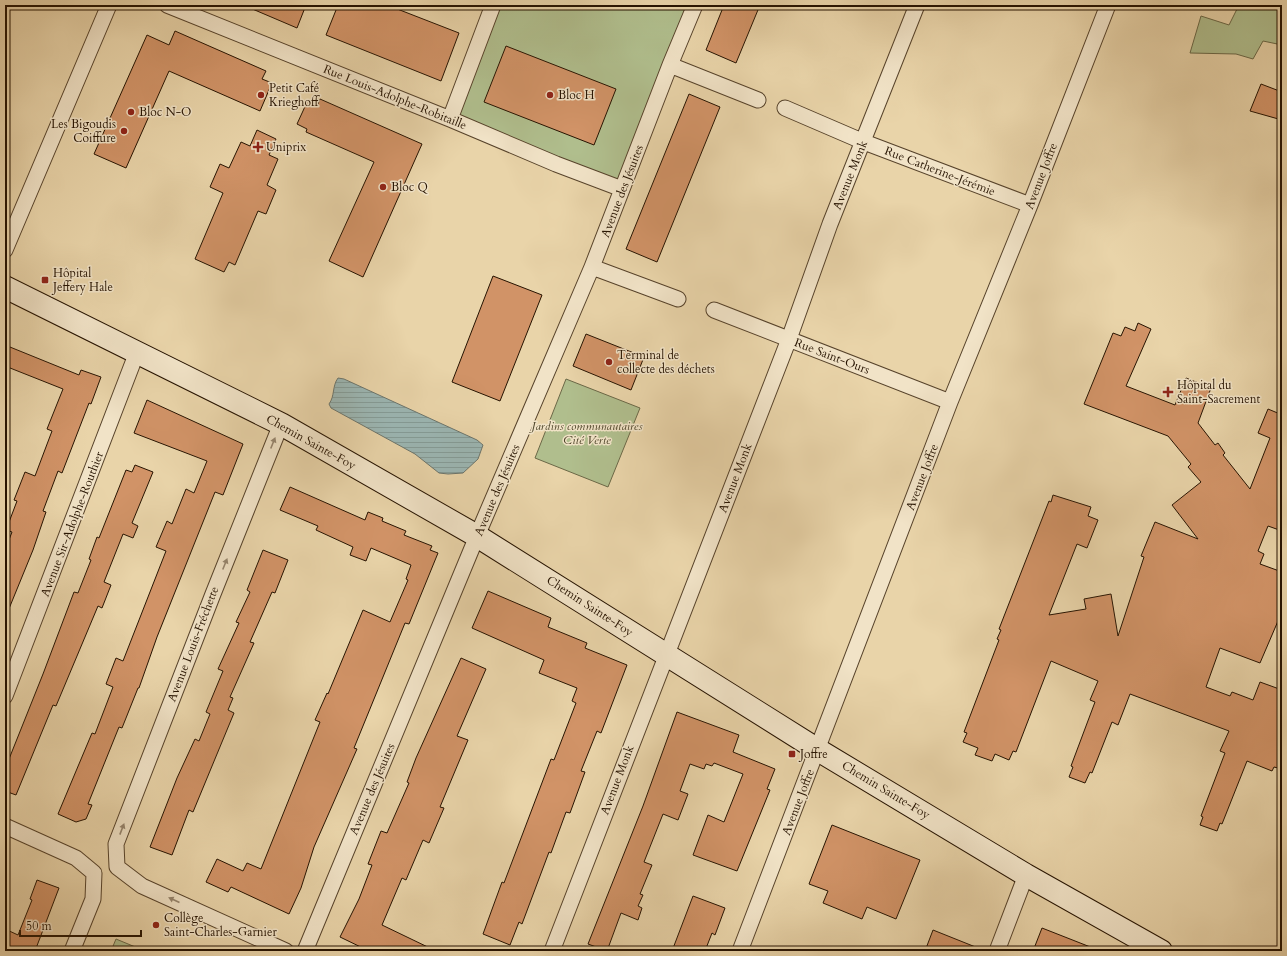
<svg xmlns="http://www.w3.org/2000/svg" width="1287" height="956" font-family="Cardo,serif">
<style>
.green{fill:#b0be8d;stroke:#6b6847}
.water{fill:url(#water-rules);stroke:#6c756c}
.building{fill:#d19367;stroke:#261301}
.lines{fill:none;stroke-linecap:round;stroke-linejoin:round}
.street-casing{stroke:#57432b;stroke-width:17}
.secondary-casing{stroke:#261301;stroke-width:24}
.street{stroke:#f1e3c7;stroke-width:15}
.secondary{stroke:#f1e3c7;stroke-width:22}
.oneway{fill:#96856e}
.poi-dot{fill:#8f2418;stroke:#f1e3c7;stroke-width:1.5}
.labels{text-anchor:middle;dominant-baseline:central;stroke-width:3;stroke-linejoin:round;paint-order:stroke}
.poi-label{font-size:12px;fill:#261301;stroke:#f1e3c7;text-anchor:start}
.street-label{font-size:12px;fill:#261301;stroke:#f1e3c7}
.park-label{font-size:12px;font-style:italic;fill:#4f462b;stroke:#f1e3c7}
</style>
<defs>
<pattern id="water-rules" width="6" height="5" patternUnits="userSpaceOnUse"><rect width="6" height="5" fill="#9bb6b3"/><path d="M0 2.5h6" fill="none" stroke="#859c98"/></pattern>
</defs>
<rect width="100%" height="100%" fill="#e9d4a9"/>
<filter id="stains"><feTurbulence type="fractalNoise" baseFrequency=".005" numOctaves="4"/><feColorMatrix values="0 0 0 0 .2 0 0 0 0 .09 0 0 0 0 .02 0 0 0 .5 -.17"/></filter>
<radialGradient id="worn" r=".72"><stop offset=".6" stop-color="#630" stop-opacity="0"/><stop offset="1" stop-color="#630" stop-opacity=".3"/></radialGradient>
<!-- green -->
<path class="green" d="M494,5H695L622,189L450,119Z
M1239,5H1282V45L1263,41L1253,59L1236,54L1190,53L1201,16L1229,25Z
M566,379L640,408L608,487L535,458Z
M116,939L145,951H111Z"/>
<!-- water -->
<path class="water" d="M338,378L344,379L477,440L483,445L478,459L463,473L448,474L439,473L415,454L331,408L329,404C335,396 332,386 338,378Z"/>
<!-- building -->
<path class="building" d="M243,5H306L297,28Z
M338,5H387L459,33L441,81L326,35Z
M724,5H760L736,63L706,50Z
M175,31L266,71L262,79L272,83L260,111L169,71L126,168L94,154L147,35L169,45Z
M506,46L616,89L594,145L484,102Z
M1261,84L1282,92V120L1250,111Z
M689,94L720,107L657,262L626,249Z
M320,99L422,144L363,277L329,261L374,162L306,132L307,129L297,124L308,100L318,104Z
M257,130L276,139L269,155L278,159L267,185L276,190L266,214L258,211L235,265L229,262L224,272L195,259L223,193L210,187L220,164L229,168L241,142L250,146Z
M493,276L542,295L500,401L452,382Z
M1138,323L1151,329L1126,386L1175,405L1186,378L1211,388L1198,423L1215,445L1218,443L1225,453L1223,455L1250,489L1270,438L1258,433L1268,409L1280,414L1282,410V531L1268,526L1258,551L1264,554L1260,564L1282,572V622L1278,621L1260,663L1220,648L1206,687L1230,696L1232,692L1253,700L1260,682L1282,690V769L1274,767L1272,771L1247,761L1222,824L1220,823L1217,831L1200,825L1203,817L1201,816L1225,753L1220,751L1229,731L1130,694L1118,725L1112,722L1092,773L1090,772L1085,783L1069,777L1073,767L1071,766L1095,702L1090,700L1098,681L1051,661L1016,752L1013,751L1009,760L995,754L992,761L975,755L978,748L963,742L967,733L964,732L999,640L997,639L1001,630L999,629L1049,501L1051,502L1053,495L1091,507L1088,516L1098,520L1087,548L1077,544L1049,615L1086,609L1084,599L1111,594L1118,636L1144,557L1141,556L1155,522L1198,539L1172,505L1201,482L1188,467L1191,464L1168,436L1084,404L1113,333L1121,336L1125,327L1135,331Z
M586,334L644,357L631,390L573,366Z
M5,345L79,375L81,370L101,377L91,404L89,403L62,473L58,471L43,511L46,512L33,550L6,616L5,550L12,532L6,530L17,501L14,500L25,472L35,476L52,431L47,429L63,389L5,366Z
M147,400L243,444L223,495L215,492L157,637L139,688H138L122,728L119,727L88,804L92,805L86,819L76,822L58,814L92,733L95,734L113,687L106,684L116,658L123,661L166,551L156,547L167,521L172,524L186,489L194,493L207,461L134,433Z
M135,465L153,472L132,523L138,526L133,538L123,534L104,582L111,585L102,608L98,606L56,706L53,705L16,795L5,791V769L43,674L74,592L78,593L91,560L89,559L97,537L99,538L126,470L132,472Z
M290,487L365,520L368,512L383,518L382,521L406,531L404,535L432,546L430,550L438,553L409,624L405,623L354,748L357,749L314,847L301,888L289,914L231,887L228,892L206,882L217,859L243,871L247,863L261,869L320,722L315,720L327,693L328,694L363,610L390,622L408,580L406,579L411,565L371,548L366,561L350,555L353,547L316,530L318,526L280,510Z
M263,550L288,560L275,593L272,592L250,642L254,643L230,697L233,698L228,710L234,713L193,812L189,810L172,855L150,847L177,778L195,739L199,741L210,714L206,712L223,671L218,669L239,623L236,622L250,592L247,590Z
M488,591L551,618L548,627L587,643L585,648L627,665L601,733L597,731L581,771L585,772L570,813L566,812L551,853L549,852L522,924L519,922L510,945L483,934L502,882L504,883L551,759L554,760L576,703L572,701L577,688L539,673L544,660L472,628Z
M461,658L486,669L457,736L468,740L440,807L444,808L429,843L423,840L406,880L402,878L382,925L436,951H369L340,937L359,899L372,865L368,864L381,831L387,833L409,783L407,782L416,758Z
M677,712L739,735L733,752L775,769L767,789L770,790L737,871L693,855L708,815L724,822L743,774L714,763L712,766L706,764L704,769L690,764L680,791L688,794L678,820L663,814L644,862L652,865L640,894L643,895L638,906L642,908L638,920L621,913L607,951L588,944L643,806Z
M832,825L920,860L896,919L867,907L862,919L823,903L828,891L809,884Z
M37,880L59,888L35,951H5V929L18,935L32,900L30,899Z
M693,896L725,908L715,935L712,933L705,951H672Z
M1042,928L1098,950V951H1033Z
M933,930L983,950V951H925Z"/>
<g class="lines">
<defs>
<path id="street" d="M167,5L450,119L556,164L622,189
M670,65L758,100
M785,108L864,142L1030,205
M450,119L493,5
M5,250L109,5
M592,267L678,299
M714,310L950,402
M281,424L213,594L116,844L117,867L142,886L286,951
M5,696L137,352
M5,826L76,858L94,873L93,899L72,951
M305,951L477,536L592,267L670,65L695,5
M552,951L789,339L830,224L917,5
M740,951L950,402L1030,205L1108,5
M997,951L1026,875"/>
<path id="secondary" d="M5,287L281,424L477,536L818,750L1026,875L1161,951"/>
</defs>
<!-- street casing -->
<use href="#street" class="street-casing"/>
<!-- secondary casing -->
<use href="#secondary" class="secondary-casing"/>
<!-- street -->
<use href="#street" class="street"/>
<!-- secondary -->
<use href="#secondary" class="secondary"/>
</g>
<!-- one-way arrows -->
<defs><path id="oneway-solid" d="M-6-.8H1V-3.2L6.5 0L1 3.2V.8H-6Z"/></defs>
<g class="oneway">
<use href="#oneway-solid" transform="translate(273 443) rotate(-68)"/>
<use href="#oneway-solid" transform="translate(225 564) rotate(-68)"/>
<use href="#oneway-solid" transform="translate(122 829) rotate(-69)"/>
<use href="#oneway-solid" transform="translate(174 900) rotate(-156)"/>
</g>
<!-- markers -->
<g class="poi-dot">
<circle cx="261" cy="95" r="4"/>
<circle cx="550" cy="95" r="4"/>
<circle cx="131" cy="112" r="4"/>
<circle cx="124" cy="131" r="4"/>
<path d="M256 141h4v4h4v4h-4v4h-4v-4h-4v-4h4z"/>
<circle cx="383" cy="187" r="4"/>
<rect x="41" y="276" width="8" height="8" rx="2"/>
<circle cx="609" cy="362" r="4"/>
<path d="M1166 386h4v4h4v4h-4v4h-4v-4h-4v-4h4z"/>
<rect x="788" y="750" width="8" height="8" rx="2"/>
<circle cx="156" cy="925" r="4"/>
</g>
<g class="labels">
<!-- poi labels -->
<g class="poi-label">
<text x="269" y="88">Petit Café<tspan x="269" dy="14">Krieghoff</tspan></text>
<text x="558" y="95">Bloc H</text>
<text x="139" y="112">Bloc N-O</text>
<text x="116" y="124" text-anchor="end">Les Bigoudis<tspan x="116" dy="14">Coiffure</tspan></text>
<text x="266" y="147">Uniprix</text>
<text x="391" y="187">Bloc Q</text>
<text x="53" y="273">Hôpital<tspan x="53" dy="14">Jeffery Hale</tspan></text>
<text x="617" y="355">Terminal de<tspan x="617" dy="14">collecte des déchets</tspan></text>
<text x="1177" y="385">Hôpital du<tspan x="1177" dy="14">Saint-Sacrement</tspan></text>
<text x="800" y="754">Joffre</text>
<text x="164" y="918">Collège<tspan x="164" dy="14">Saint-Charles-Garnier</tspan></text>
</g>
<!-- street labels -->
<g class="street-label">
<text transform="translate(395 97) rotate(22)">Rue Louis-Adolphe-Robitaille</text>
<text transform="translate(940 171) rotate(21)">Rue Catherine-Jérémie</text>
<text transform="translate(850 175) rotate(-68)">Avenue Monk</text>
<text transform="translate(1041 176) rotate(-69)">Avenue Joffre</text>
<text transform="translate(622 191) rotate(-69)">Avenue des Jésuites</text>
<text transform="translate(832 356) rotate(21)">Rue Saint-Ours</text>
<text transform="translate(311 442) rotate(29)">Chemin Sainte-Foy</text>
<text transform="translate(922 477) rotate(-69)">Avenue Joffre</text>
<text transform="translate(735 478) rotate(-69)">Avenue Monk</text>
<text transform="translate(497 490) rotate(-67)">Avenue des Jésuites</text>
<text transform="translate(72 524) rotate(-69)">Avenue Sir-Adolphe-Routhier</text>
<text transform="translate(590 606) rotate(33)">Chemin Sainte-Foy</text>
<text transform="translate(193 644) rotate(-69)">Avenue Louis-Fréchette</text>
<text transform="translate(617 780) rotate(-69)">Avenue Monk</text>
<text transform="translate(372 789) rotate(-67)">Avenue des Jésuites</text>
<text transform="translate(886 790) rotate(31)">Chemin Sainte-Foy</text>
<text transform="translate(798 802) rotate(-69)">Avenue Joffre</text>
</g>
<!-- park labels -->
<g class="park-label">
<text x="587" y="426">Jardins communautaires<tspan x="587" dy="14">Cité Verte</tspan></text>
</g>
</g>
<!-- margin -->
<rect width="1287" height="956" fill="none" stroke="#e9d4a9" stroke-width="20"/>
<rect x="6" y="6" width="1275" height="944" fill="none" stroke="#261301" stroke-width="2"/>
<rect x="10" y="10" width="1267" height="936" fill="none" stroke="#261301"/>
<!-- scale -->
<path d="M20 930v6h121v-6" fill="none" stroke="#261301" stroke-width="2"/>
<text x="26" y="930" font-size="12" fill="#261301" stroke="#f1e3c7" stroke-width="3" paint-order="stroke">50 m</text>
<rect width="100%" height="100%" filter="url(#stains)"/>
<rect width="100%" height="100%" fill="url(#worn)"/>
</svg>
